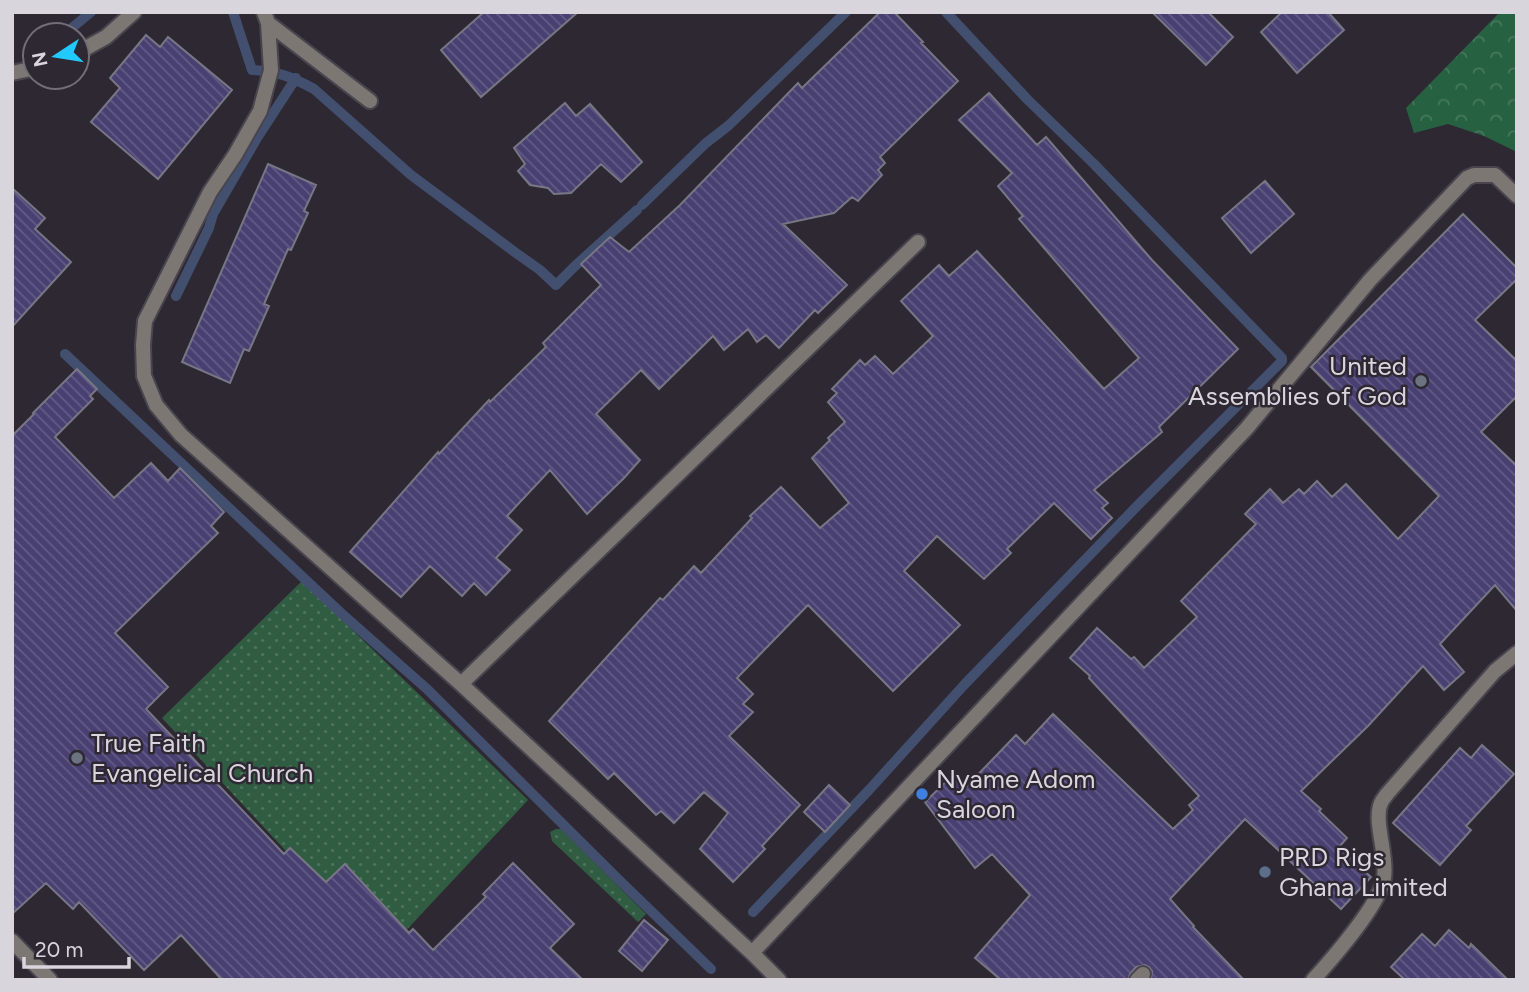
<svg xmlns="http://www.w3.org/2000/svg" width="1529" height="992" font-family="Figtree,sans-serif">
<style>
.grass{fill:url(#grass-dots)}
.forest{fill:url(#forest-crowns)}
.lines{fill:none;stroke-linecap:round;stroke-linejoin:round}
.stream{stroke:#424f6e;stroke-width:10}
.building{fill:url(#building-back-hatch);stroke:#777685;stroke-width:2}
.minor-casing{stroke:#49444e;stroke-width:18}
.minor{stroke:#7c7772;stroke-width:14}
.worship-dot{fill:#6b7280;stroke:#2e2833;stroke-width:2.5}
.shop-dot{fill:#3f7fe0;stroke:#2e2833;stroke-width:2.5}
.service-dot{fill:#5c6f8a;stroke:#2e2833;stroke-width:2.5}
.labels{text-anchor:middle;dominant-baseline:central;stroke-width:5;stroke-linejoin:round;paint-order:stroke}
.poi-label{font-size:26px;fill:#d9d5dd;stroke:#2e2833;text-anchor:start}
</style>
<defs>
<pattern id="grass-dots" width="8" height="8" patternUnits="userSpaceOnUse" patternTransform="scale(1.75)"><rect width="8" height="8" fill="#305d42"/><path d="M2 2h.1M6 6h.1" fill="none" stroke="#4d735d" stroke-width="1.8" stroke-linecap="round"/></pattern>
<pattern id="forest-crowns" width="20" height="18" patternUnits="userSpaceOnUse" patternTransform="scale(1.75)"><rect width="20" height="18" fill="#266241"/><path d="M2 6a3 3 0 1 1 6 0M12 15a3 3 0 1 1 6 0" fill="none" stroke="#45785c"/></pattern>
<pattern id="building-back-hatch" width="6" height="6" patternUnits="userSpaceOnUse" patternTransform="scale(1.75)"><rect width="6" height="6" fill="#494072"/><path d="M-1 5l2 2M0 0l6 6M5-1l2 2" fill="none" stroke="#635b86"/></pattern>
</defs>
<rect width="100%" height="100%" fill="#2e2833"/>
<!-- grass -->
<path class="grass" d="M302,581L528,800L383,955L162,718Z
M556,829H561L646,914L638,922L552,841L550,832Z"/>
<!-- forest -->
<path class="forest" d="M1500,12H1517V152L1484,136L1448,124L1414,133L1406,108Z"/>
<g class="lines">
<!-- stream -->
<path class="stream" d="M233,12L252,70C277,71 292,77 314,89L411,175L516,253L540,270L556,285L575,266L637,210
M73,27L91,12
M642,205L706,143L728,126L846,12
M176,296L209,228L213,214L257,138L296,78
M65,354L341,613L427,689L619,880L711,969
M753,912L869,790L964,685L1139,504L1282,361V358L1094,164L1027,99L946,12"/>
</g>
<!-- building -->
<path class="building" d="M484,12H578L481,97L441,50Z
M880,12H894L923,42L921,43L958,81L880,157L885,163L878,170L882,175L858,201L852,197L834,213L783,224L847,285L818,313L815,310L779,348L766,335L757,342L748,329L724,350L713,336L659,389L641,370L596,414L640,460L624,478L587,514L550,470L507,516L522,530L496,558L510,570L486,595L474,583L462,596L430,566L401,597L350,552L438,452L439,454L489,400L490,402L546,347L543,343L601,285L581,264L610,237L629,252L680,205L798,83L802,88Z
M1152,12H1208L1233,37L1206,65Z
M1282,12H1328L1344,30L1297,73L1261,32Z
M146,35L160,47L168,37L232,90L158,179L91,122L120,88L110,78Z
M989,93L1037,145L1046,137L1152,260L1238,349L1159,427L1162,432L1094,490L1108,503L1102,508L1112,518L1091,539L1054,503L1007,549L1011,553L984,579L937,536L904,571L960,625L893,691L808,605L737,678L753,694L743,704L753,712L729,736L800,805L762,846L765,849L733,882L700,849L728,813L704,792L674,823L661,811L656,815L614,773L608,779L549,721L660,598L663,600L694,566L701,573L752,518L750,516L781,487L820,528L849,503L812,458L830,440L828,438L845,422L828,402L837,393L832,389L860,360L865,365L875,356L893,374L933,336L901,301L939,265L949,276L977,251L1104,389L1139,358L1019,219L1023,216L998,186L1012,173L959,120Z
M565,103L576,116L590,104L642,162L621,182L601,164L571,193L554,194L548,188L530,185L518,171L525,164L514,148Z
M268,164L316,185L304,211L308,213L291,250L288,249L264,304L269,306L249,351L244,349L230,383L182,362Z
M1265,181L1294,214L1251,253L1222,218Z
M12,188L45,218L35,229L71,262L12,327Z
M1463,214L1517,268V279L1475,320L1517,361V396L1481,432L1517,466V611L1495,585L1440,644L1464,672L1444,690L1423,666L1368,726L1301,791L1321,809L1319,811L1347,838L1339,847L1371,877L1341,909L1245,819L1170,899L1194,926L1193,927L1244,980H1151L1152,971L1149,967L1145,965L1136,967L1130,974L1128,980H1001L975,958L1030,895L992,854L975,868L925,802L952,776L964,789L1016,735L1025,744L1053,714L1173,829L1193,810L1189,805L1199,796L1089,678L1090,676L1070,658L1097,628L1131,659L1134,657L1144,668L1197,617L1181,601L1256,524L1245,514L1270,489L1283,503L1299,489L1304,494L1317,481L1332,497L1346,484L1398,539L1439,496L1311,367Z
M77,369L97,389L90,396L93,399L55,437L114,498L151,463L168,481L180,468L224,512L211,526L218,533L115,633L168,687L146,709L284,854L290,848L326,882L345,864L409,933L413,929L433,950L486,897L483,894L513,863L574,924L550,948L583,980H222L181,935L144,970L79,902L73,909L46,883L12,914V436L34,414L33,413Z
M1482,745L1514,774L1466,826L1471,830L1440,865L1393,823L1460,748L1471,758Z
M829,785L850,805L825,832L804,812Z
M644,920L668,940L642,971L619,951Z
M1449,930L1469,948L1471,944L1508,980H1405L1391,967L1422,934L1435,946Z"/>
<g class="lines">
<defs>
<path id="minor" d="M264,12L268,23L271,70L260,111L235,155L210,192L145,321L143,345L144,376L156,405L181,435L461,684L752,953L779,980
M268,23L370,101
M77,53L106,37L134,12
M12,73L35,68
M461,684L918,242
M12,941L50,980
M752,953L1247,428L1370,280L1467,178L1474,175H1495L1517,196
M1137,980L1143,974
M1313,980C1332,959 1380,904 1384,878C1388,856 1373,821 1381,803C1382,800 1385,797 1387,794L1495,671L1517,653"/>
</defs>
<!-- minor casing -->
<use href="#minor" class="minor-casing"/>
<!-- minor -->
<use href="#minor" class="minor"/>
</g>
<!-- markers -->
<g class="worship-dot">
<circle cx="1421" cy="381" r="7"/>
<circle cx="77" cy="758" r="7"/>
</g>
<circle class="shop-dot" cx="922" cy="794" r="7"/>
<circle class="service-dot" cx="1265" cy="872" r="7"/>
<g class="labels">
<!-- poi labels -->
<g class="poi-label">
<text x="1407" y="366" text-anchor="end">United<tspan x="1407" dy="30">Assemblies of God</tspan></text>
<text x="91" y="743">True Faith<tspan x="91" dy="30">Evangelical Church</tspan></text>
<text x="936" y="779">Nyame Adom<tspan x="936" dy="30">Saloon</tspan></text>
<text x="1279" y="857">PRD Rigs<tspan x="1279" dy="30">Ghana Limited</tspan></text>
</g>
</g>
<!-- border -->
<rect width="1529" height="992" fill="none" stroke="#d9d5dd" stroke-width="28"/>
<!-- north arrow -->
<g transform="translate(56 56) rotate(258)"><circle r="33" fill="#2e2833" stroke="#726d77" stroke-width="2"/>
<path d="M0-5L12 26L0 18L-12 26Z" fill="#21c9fd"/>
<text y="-10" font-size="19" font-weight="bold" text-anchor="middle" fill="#d9d5dd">N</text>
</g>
<!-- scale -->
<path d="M24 957v10h105v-10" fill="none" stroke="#d9d5dd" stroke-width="3.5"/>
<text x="35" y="957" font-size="21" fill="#d9d5dd" stroke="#2e2833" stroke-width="5" paint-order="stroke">20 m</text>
</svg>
